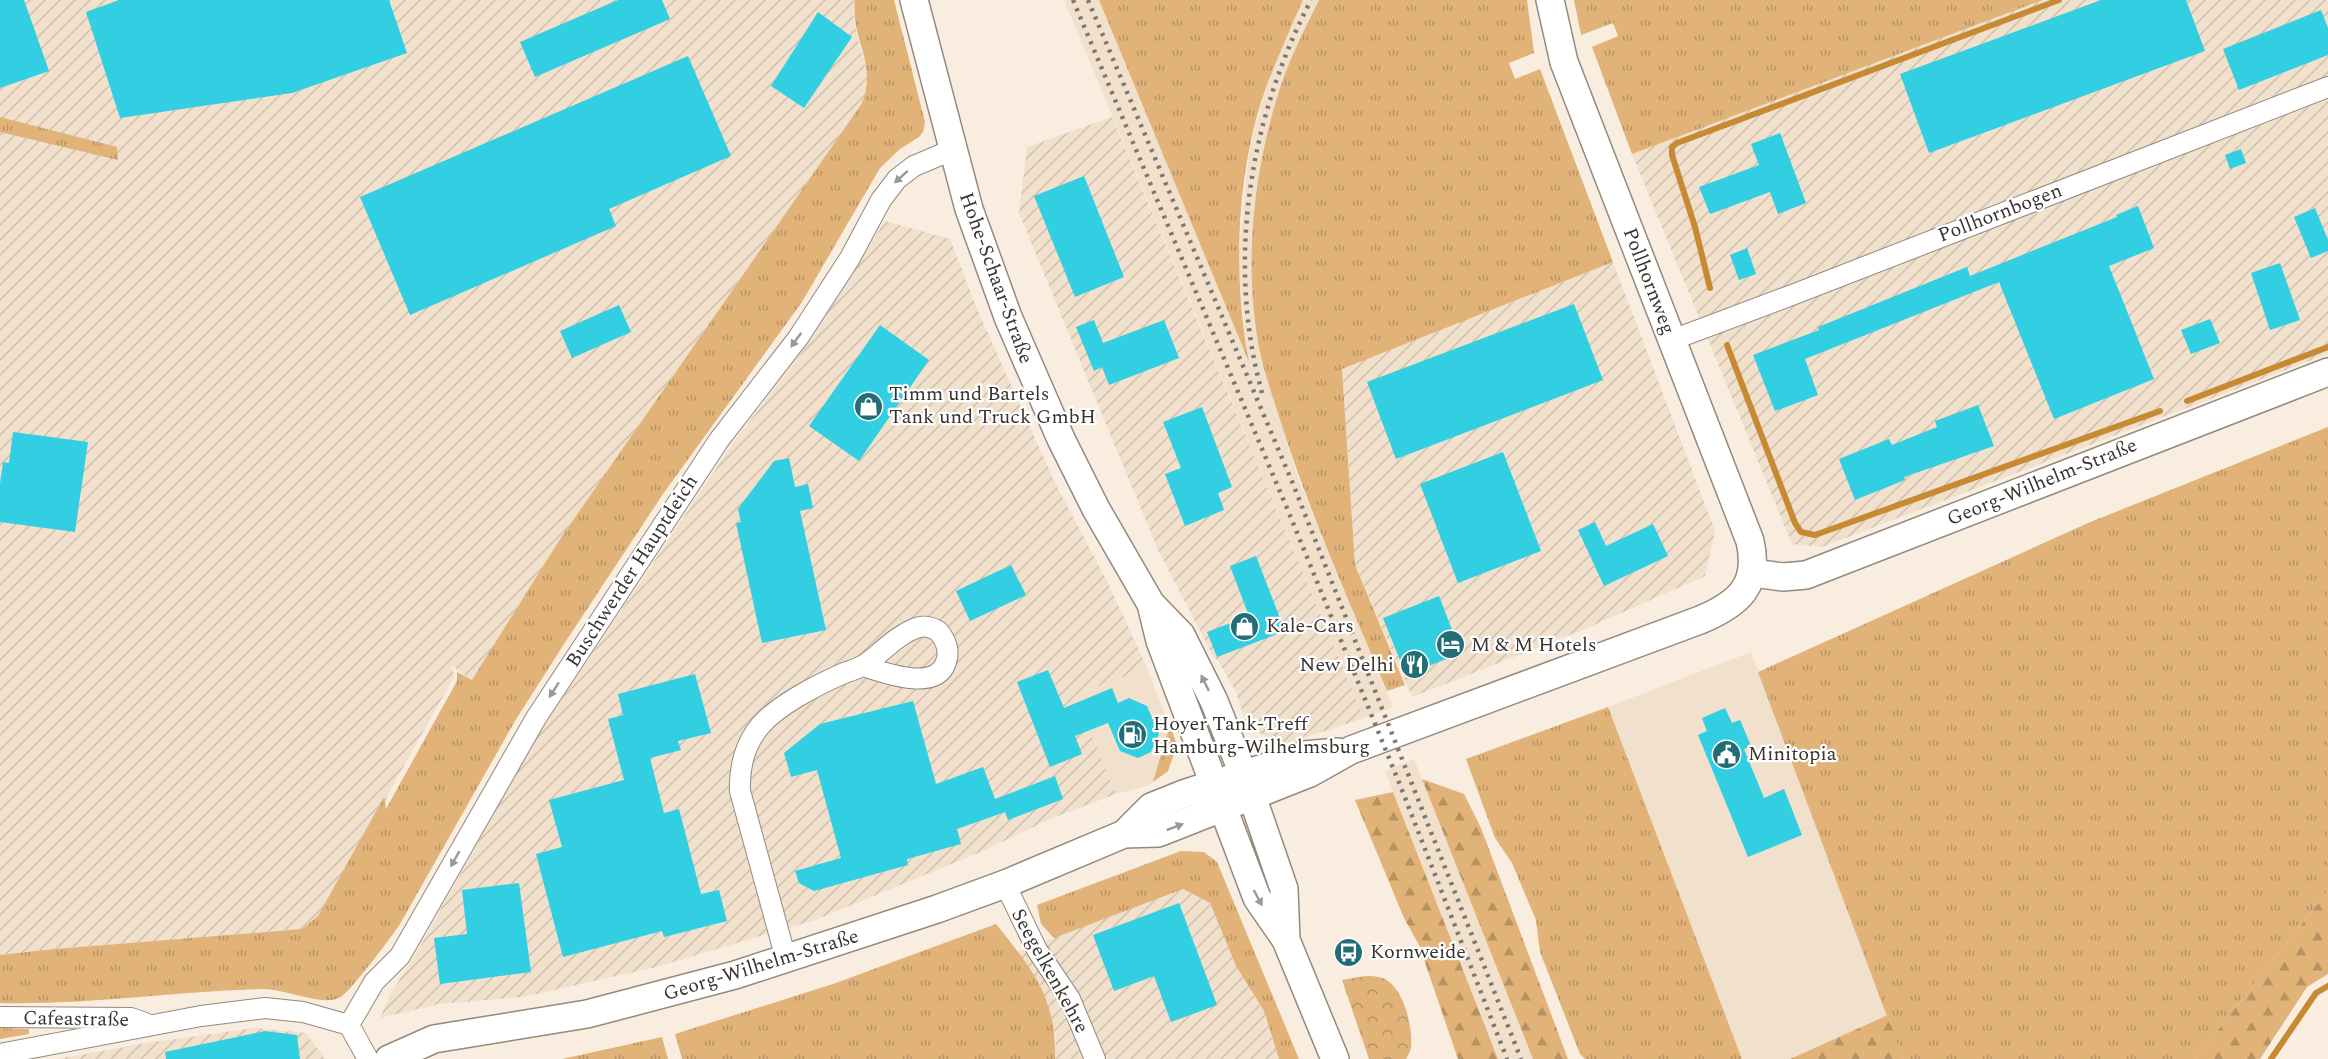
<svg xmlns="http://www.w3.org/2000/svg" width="2328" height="1059" font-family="Spectral,serif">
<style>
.built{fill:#f0e0cc}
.industrial{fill:url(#industrial-furrows)}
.grass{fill:url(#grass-tufts)}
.forest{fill:url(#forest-firs)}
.park{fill:url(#park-crowns)}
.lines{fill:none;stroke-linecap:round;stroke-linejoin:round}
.stream{stroke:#c78a33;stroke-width:6}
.building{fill:#32cee2}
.street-casing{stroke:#93897d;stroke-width:22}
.secondary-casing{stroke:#93897d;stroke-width:30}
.street{stroke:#fff;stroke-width:20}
.secondary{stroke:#fff;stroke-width:27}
.rail{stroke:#7e776f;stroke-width:4.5;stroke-dasharray:3 6;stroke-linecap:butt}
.oneway{fill:#9b9996}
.labels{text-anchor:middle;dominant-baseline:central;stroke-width:4.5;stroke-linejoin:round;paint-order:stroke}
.street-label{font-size:20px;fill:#37332e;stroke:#fff}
.poi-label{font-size:20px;fill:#37332e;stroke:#fff;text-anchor:start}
</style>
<defs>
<pattern id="industrial-furrows" width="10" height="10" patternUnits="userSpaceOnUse" patternTransform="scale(1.5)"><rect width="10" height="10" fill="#f0e0cc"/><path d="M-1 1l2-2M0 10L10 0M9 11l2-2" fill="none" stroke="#cec1b0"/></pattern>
<pattern id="grass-tufts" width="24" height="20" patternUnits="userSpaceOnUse" patternTransform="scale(1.5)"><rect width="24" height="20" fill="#e1b379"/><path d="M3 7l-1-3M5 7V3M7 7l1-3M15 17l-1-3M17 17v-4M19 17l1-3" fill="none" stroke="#b79264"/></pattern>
<pattern id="forest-firs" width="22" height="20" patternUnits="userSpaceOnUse" patternTransform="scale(1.5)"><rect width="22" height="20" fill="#e1b379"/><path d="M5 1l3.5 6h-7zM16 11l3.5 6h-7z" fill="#b79264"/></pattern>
<pattern id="park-crowns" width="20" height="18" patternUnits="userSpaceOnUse" patternTransform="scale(1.5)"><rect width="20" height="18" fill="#e1b379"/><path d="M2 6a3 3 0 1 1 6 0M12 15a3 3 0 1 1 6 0" fill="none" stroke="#b79264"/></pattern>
</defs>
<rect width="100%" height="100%" fill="#f8eddf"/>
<!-- built -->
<path class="built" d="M1064,0H1099L1248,358L1238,263L1249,154L1261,105L1277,58L1303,0H1319L1300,38L1279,91L1266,141L1256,200L1252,246L1256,330L1269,385L1298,478L1393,707L1364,718Z
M1751,652L1888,1015L1790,1059H1742L1608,707Z
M1147,668L1177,745L1168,771L1149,785L1116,794L1075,695Z
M1414,759L1422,779L1533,1059H1498L1385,771Z"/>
<!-- industrial -->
<path class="industrial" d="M0,0H855L853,13L857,37L868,73V85L862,103L560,539L472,680L451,665L454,677L387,796L385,810L354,890L303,929L43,950L0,955Z
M2043,0H2328V354L1822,547L1792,544L1632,154Z
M1112,117L1199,325L1364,718L1288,743L1265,736L1247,726L1236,692L1220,664L1212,654L1158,550L1019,213L1027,147Z
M885,221L950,239L977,309L1055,483L1107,581L1147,668L1075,695L1116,794L1050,819L983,851L815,920L656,967L523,997L439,1004L380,1018L389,996L417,952L536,738L735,440L801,354Z
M1613,262L1715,531L1705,576L1580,631L1412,697L1355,565L1342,369Z
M1183,889L1210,903L1236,966L1264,1011L1279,1059H1055L1056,1035L1018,951Z
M255,1028L306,1033L325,1059H57L146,1043Z"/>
<!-- grass -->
<path class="grass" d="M855,0H894L925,122L923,132L919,137L900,149L880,168L802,302L663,494L564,644L515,721L400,924C392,936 349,994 339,998C320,1006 286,989 263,989C175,991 88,1005 0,1003V955L43,950L302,929L318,916L384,797L386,809L457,681V672L472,680L560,539L862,103C878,61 850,40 855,0Z
M1099,0H1303C1288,34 1273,67 1261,102C1236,183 1233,279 1249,362Z
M1319,0H1527L1534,53L1509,63L1515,79L1540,69L1613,262L1342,369L1355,565L1405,685L1387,691C1350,603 1311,516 1282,426C1272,394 1260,362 1256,329C1245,252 1255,166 1279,91C1289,60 1304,30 1319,0Z
M1574,0H2043L1632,154L1592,47L1618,36L1613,23L1581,35Z
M0,117L117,147L118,160L0,132Z
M2328,427V891L2195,1059H1903L1758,672L2088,523Z
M1608,707L1742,1059H1585L1580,1054L1540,952L1536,920L1512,863L1495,838L1466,759Z
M1170,725L1177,745L1168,771L1153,782Z
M1181,851L1204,852L1217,862L1299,1059H1279L1264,1011L1236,966L1210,903L1183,889L1054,938L1041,924L1037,905Z
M996,924C1032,969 1057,998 1055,1059H682L675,1034L833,984Z
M0,1028L29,1029V1034L0,1039Z
M662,1037L668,1059H562Z"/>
<!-- forest -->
<path class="forest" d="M1422,779L1464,794L1481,828L1568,1059H1533Z
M1393,792L1498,1059H1458L1419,945L1404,918L1355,800Z
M2328,891V974L2307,987L2260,1059H2195Z
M1888,1015L1903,1059H1790Z"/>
<!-- park -->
<path class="park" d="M1365,976C1373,976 1381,976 1388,981C1404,992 1413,1027 1411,1046C1411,1051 1408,1055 1406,1059H1369L1342,980Z"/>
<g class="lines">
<!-- stream -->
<path class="stream" d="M1710,288L1695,227L1672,155V147L1677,143L2059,0
M1727,345L1795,523L1801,532L1815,535L2160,411
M2187,401L2328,347
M2271,1059L2316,993L2328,986"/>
</g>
<!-- building -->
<path class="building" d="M0,0H24L49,71L0,88Z
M119,0H389L407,53L292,93L120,118L86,12Z
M618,0H662L670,19L535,77L520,42Z
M2101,0H2186L2205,51L1929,153L1900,74Z
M2321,10L2328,28V55L2239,90L2223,49Z
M818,12L852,37L804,108L771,86Z
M688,56L731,156L609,209L616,226L410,315L360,197Z
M1780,133L1806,203L1778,214L1770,192L1710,214L1699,187L1759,165L1751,144Z
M2241,149L2246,163L2230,169L2225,155Z
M1084,176L1124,277L1075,297L1034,196Z
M2138,206L2154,248L2109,266L2154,379L2054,419L1999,282L1805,359L1818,395L1775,411L1753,355L1819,330L1818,327L1967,267L1970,276L2117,217L2116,215Z
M2315,208L2328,240V251L2311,258L2294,217Z
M1747,248L1756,274L1739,280L1730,255Z
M2280,263L2300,320L2270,330L2251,273Z
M1574,304L1603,380L1396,459L1367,382Z
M619,305L631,332L572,358L560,331Z
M2210,319L2220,343L2191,354L2181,330Z
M1094,320L1103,343L1164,320L1179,358L1109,385L1102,367L1094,371L1076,327Z
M880,325L929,360L859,461L809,426Z
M1978,405L1994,446L1904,477L1905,480L1855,500L1839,459L1889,439L1892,445L1937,427L1935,421Z
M1202,407L1232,487L1218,493L1224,510L1185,526L1165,474L1181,468L1163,422Z
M13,432L88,442L75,532L0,522V484L3,462L9,463Z
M1503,452L1541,551L1458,583L1420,484Z
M789,458L795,487L808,484L813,508L800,511L826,630L762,643L736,523L741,522L738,509L774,461Z
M1595,522L1606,546L1653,524L1668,556L1604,586L1578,530Z
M1256,556L1285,631L1217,657L1207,632L1249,616L1230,566Z
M1011,565L1026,595L970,621L956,591Z
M1439,596L1461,653L1406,675L1383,618Z
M1048,670L1064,708L1112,688L1118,703L1129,698L1147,706L1159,734L1151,752L1138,758L1120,751L1108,723L1075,736L1082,754L1050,767L1017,682Z
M695,674L711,733L678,741L681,750L650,758L664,813L679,809L701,894L719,890L727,921L664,937L662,931L563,957L536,854L562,847L549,800L624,780L608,719L623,715L618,694Z
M913,701L936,784L983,767L995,799L1055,776L1063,799L1008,820L1005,812L957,829L961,844L907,859L908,865L814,891L799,883L795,871L841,858L817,770L791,777L784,753L820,724Z
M1725,708L1732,723L1740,720L1751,746L1744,749L1764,798L1784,789L1802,835L1748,857L1698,735L1707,731L1702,718Z
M519,883L531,972L440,984L434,938L467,934L462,890Z
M1179,903L1217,1005L1171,1022L1154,976L1114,991L1093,935Z
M265,1031L297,1035L300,1059H166L165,1052Z"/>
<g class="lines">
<defs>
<path id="street" d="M1672,340L1792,295L2328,87
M1005,884L1037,950L1070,999L1095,1059
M786,959L740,791C739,768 745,744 760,726C778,705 817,685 842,674C849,671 857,669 864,665C882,653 895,636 916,628C925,625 931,627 938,631C946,640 950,651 946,662C936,693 883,672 863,666
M0,1017L131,1018L145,1023
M349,1025L374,982L400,956L536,718L719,440L798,338L850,258L881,200L897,179L914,166L952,150
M0,1054L201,1016L265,1008L303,1012L349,1025L368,1059"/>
<path id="secondary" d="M914,0L969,209L1008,317L1061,439L1096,509L1151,604L1181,635L1214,701L1252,796L1284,889L1286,940
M1753,573L1783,577L1806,575L2328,372
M1151,604L1160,641L1257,898L1286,940L1335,1059
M1124,834L1151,807L1186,793L1304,755L1338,752
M389,1059L434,1039L587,1014L735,975L937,909L1005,884L1124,834L1158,833L1171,828L1310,773L1351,750L1700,620C1739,604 1760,585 1750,541L1564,62L1550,0"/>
</defs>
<!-- street casing -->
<use href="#street" class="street-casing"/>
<!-- secondary casing -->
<use href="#secondary" class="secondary-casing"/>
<!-- street -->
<use href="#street" class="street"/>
<!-- secondary -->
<use href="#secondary" class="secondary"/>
<!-- rail -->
<path class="rail" d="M1073,0L1289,513L1400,785L1507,1059
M1088,0L1293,484L1521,1059
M1262,393C1226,262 1249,119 1311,0"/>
</g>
<!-- one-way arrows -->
<defs><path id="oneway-solid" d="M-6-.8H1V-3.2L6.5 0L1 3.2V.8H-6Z" transform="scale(1.5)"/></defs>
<g class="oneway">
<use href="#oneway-solid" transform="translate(901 177) rotate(138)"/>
<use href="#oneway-solid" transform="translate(796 340) rotate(126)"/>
<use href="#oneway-solid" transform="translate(1205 683) rotate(-116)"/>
<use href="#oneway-solid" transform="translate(554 690) rotate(123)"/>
<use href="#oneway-solid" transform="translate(1175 827) rotate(-21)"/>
<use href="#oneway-solid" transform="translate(455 859) rotate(119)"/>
<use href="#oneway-solid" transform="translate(1258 898) rotate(62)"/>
</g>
<!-- icons -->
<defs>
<symbol id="shop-disc" viewBox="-11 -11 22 22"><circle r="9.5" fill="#236d77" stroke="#fff"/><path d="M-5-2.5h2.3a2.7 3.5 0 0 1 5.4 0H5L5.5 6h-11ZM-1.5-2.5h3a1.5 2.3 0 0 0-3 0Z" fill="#fff"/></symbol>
<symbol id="hotel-disc" viewBox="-11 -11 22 22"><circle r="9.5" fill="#236d77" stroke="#fff"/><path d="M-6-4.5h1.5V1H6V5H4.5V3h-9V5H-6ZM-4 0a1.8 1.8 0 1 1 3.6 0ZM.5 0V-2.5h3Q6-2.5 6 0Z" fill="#fff"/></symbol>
<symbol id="restaurant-disc" viewBox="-11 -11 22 22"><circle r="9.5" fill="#236d77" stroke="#fff"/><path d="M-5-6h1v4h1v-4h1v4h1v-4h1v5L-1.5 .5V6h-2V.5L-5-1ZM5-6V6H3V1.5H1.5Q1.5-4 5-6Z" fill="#fff"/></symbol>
<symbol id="fuel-disc" viewBox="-11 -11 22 22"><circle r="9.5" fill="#236d77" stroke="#fff"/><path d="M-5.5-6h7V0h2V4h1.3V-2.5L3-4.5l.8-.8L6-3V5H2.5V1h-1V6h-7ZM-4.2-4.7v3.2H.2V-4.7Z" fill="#fff"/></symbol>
<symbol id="civic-disc" viewBox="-11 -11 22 22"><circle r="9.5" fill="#236d77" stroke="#fff"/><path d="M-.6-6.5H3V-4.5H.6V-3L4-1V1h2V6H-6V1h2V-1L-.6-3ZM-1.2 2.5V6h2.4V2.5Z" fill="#fff"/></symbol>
<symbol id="bus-disc" viewBox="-11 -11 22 22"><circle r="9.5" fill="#236d77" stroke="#fff"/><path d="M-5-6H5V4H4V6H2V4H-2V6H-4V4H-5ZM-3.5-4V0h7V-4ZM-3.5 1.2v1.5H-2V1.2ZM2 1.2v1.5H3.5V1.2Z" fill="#fff"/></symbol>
</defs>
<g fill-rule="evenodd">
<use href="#shop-disc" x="852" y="390" width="33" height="33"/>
<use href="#shop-disc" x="1228" y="610" width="33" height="33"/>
<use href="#hotel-disc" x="1434" y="628" width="33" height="33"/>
<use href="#restaurant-disc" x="1398" y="648" width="33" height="33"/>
<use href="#fuel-disc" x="1116" y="718" width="33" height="33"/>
<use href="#civic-disc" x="1710" y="738" width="33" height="33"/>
<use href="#bus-disc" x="1332" y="936" width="33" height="33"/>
</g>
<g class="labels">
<!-- street labels -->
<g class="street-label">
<text transform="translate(2000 213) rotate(-21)">Pollhornbogen</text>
<text transform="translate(996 278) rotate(70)">Hohe-Schaar-Straße</text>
<text transform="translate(1649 281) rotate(69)">Pollhornweg</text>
<text transform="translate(2042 482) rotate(-22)">Georg-Wilhelm-Straße</text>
<text transform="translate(632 571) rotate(-57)">Buschwerder Hauptdeich</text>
<text transform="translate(761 965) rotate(-17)">Georg-Wilhelm-Straße</text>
<text transform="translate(1050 971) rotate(61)">Seegelkenkehre</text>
<text transform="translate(76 1019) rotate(1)">Cafeastraße</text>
</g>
<!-- poi labels -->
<g class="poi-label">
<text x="889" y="394">Timm und Bartels<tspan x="889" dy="23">Tank und Truck GmbH</tspan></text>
<text x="1266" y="626">Kale-Cars</text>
<text x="1471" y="645">M &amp; M Hotels</text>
<text x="1394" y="665" text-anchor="end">New Delhi</text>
<text x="1153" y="724">Hoyer Tank-Treff<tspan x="1153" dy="23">Hamburg-Wilhelmsburg</tspan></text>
<text x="1748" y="754">Minitopia</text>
<text x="1370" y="952">Kornweide</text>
</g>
</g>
</svg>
